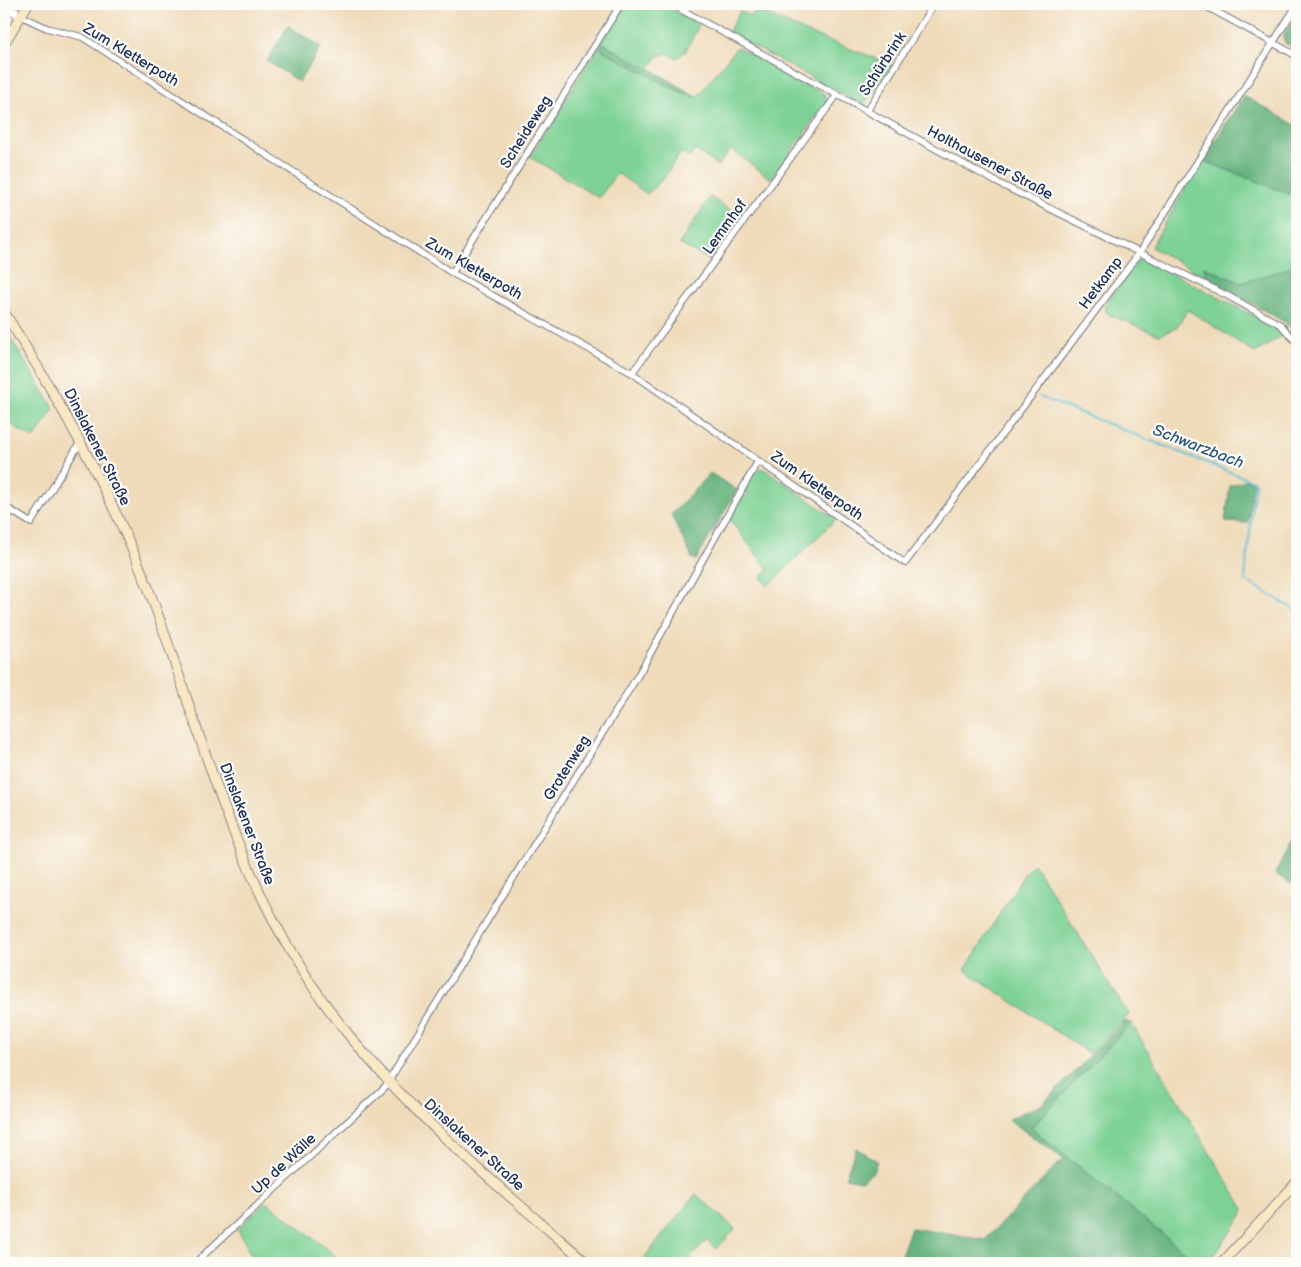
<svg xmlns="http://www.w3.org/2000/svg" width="1301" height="1267" font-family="'Balsamiq Sans',sans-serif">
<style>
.green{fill:#7ed295;stroke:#4c807a}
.forest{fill:#66b47e;stroke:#40726e}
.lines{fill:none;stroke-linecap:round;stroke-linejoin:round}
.stream{stroke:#56bed3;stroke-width:2}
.minor-casing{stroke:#85858c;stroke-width:8}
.tertiary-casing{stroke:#85858c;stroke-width:9}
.secondary-casing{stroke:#85858c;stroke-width:11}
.minor{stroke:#fff;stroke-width:5.5}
.tertiary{stroke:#fff;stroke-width:8}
.secondary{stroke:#fae7c3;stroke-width:9}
.labels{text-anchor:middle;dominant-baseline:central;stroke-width:4.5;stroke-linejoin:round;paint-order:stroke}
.street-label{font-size:15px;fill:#1b2f5e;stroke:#fdfcf7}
.water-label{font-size:16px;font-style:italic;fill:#2d5a81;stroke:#fdfcf7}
</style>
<rect width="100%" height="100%" fill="#fdfcf7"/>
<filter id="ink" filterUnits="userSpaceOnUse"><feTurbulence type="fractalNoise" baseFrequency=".02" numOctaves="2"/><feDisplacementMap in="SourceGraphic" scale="10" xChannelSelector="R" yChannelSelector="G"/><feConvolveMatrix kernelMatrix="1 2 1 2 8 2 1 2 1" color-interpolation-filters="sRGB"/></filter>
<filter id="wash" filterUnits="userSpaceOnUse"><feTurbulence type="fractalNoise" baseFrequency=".0096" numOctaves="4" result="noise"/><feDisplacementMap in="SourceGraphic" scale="20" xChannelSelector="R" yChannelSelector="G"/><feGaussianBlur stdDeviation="1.12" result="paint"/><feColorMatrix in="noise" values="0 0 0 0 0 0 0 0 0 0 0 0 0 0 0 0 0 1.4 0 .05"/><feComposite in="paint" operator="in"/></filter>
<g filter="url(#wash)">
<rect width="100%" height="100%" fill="#efdbba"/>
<!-- green -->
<path class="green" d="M626,4H661L699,25L685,52L677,58L666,53L657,57L648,70L601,42Z
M756,10L806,32L893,65L864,104L859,103L728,33L740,11L751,17Z
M599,46L676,90L697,97L737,47L824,94L827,102L771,179L731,149L718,166L696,150L689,158L681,152L664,178L647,194L617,173L599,198L530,157Z
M1202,160L1297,197V252L1290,268L1241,283L1204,267L1206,277L1151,247Z
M710,197L743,218L710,260L679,244Z
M1140,257L1272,325L1283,335L1255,353L1188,310L1176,328L1159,335L1110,315L1106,312V303Z
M4,328L54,408L34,439L4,420Z
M763,468L836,519L768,586L761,577L769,570L730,520L742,497L745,498L748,493L745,491C747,482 753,470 763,468Z
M1034,864L1129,1015L1090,1054L965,970L1027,870Z
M1131,1023L1244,1209L1242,1215L1209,1263H1198L1031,1128Z
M696,1194L735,1229L716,1249L707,1240L690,1258L693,1261L691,1263H640Z
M264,1203L270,1204L344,1263H255L238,1229Z"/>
<!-- forest -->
<path class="forest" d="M1297,15V49L1285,43L1283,37Z
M288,26L321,47L299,82L267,61Z
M601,42L648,69L649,68L697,97L676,90L602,50Z
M1244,96L1297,126V197L1202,160Z
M1297,252V335L1286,323L1206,277L1204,267L1241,283L1290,268Z
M710,473L737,490L696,560L692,558L671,515Z
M1246,480L1253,482L1248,523L1225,522L1230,486Z
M1297,831V887L1275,874Z
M1125,1021L1131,1023L1031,1128L1198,1263H898L911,1228L985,1240L1063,1159L1008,1119L1041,1105Z
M856,1148L877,1161L873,1172L861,1181L845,1178Z"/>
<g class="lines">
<!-- stream -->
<path class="stream" d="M1040,397L1255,482L1245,580L1297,611"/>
</g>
</g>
<g filter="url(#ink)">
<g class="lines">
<defs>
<path id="minor" d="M671,4L1002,185L1228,296L1281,325L1297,343
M1202,4L1297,56
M21,16L47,28L82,37L452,273L632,373L905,563L1140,252L1297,5
M867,111L934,4
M452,273L621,4
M632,373L837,95
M4,506L31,523L81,441
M195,1263L385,1087L637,677L758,461"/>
<path id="tertiary" d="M4,5L21,16"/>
<path id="secondary" d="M4,44L28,4
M4,312C59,399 109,489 147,585C196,713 226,848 299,965C373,1085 482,1172 587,1263
M1222,1263L1297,1182"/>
</defs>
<!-- minor casing -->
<use href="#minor" class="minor-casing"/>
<!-- tertiary casing -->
<use href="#tertiary" class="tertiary-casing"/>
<!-- secondary casing -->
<use href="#secondary" class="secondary-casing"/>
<!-- minor -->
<use href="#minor" class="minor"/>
<!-- tertiary -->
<use href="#tertiary" class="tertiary"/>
<!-- secondary -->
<use href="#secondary" class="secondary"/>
</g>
</g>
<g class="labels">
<!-- street labels -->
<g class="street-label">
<text transform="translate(131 55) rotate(31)">Zum Kletterpoth</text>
<text transform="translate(883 64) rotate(-57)">Schürbrink</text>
<text transform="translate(526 132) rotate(-58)">Scheideweg</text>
<text transform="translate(990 163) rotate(28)">Holthausener Straße</text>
<text transform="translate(725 227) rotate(-54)">Lemmhof</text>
<text transform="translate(474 269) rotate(30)">Zum Kletterpoth</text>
<text transform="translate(1101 283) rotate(-53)">Hetkamp</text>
<text transform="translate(97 447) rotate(63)">Dinslakener Straße</text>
<text transform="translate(817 486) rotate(35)">Zum Kletterpoth</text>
<text transform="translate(567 768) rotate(-58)">Grotenweg</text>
<text transform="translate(247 824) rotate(69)">Dinslakener Straße</text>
<text transform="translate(474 1145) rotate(42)">Dinslakener Straße</text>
<text transform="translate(284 1164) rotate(-43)">Up de Wälle</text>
</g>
<!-- water labels -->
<g class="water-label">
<text transform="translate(1198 447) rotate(21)">Schwarzbach</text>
</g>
</g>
<!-- margin -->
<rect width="1301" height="1267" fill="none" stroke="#fdfcf7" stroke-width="20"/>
</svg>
